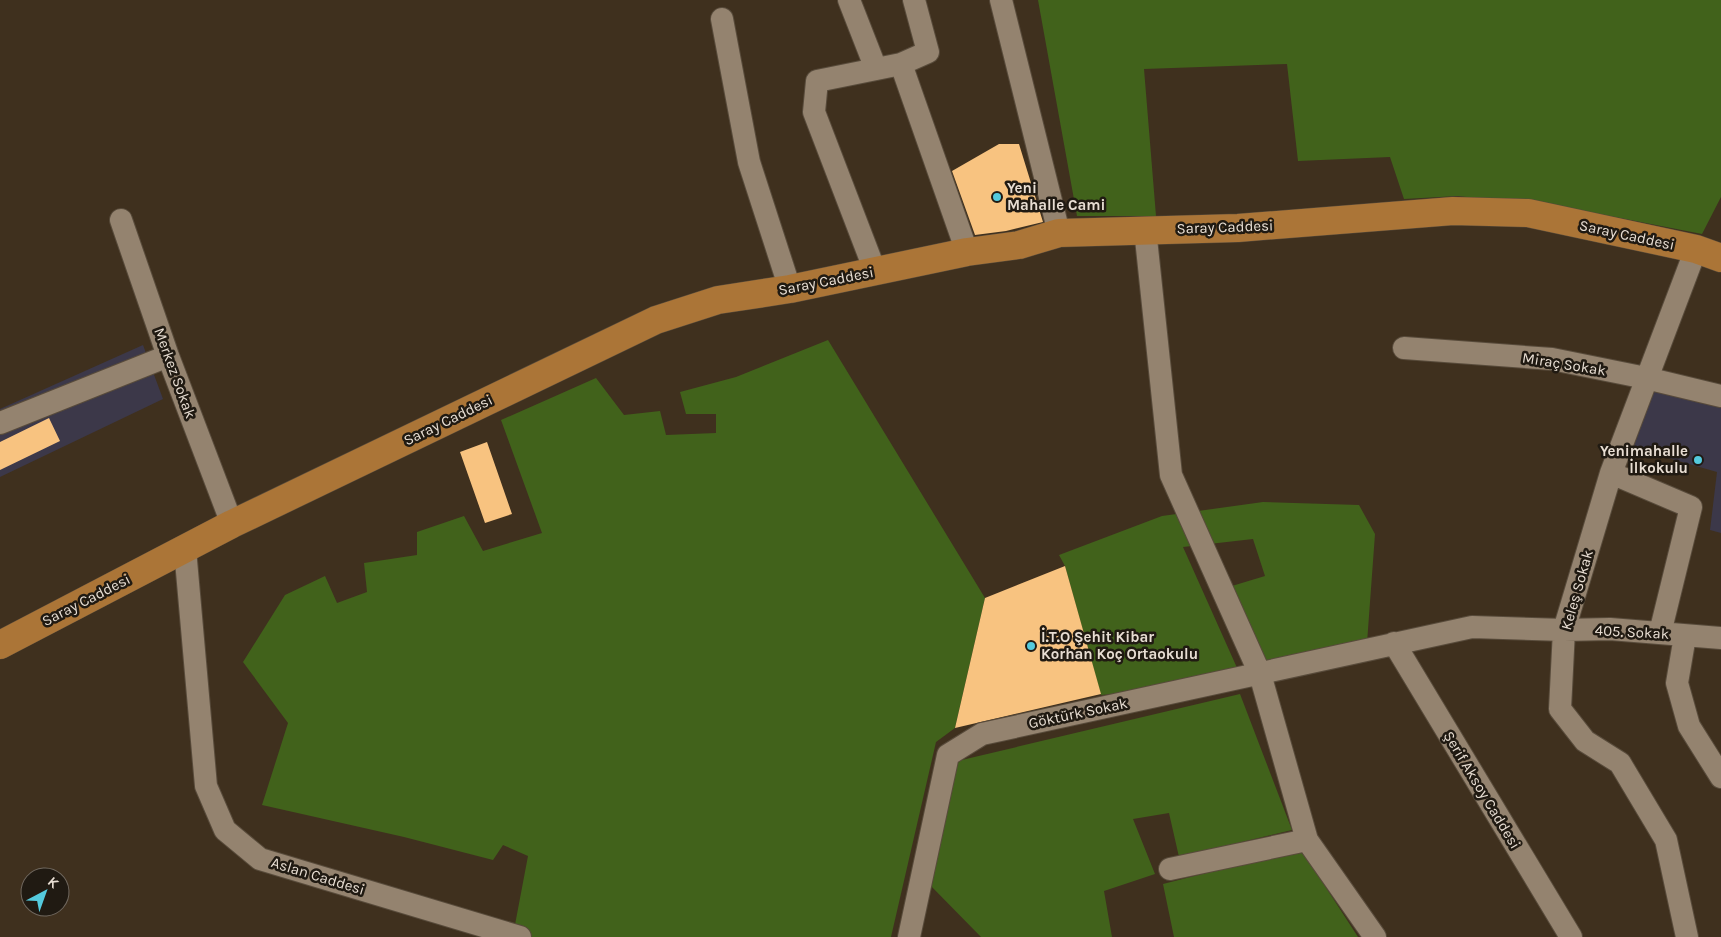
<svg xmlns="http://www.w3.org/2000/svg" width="1721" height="937" font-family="Karla,sans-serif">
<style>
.education{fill:#3c3849}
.green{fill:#41621b}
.building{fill:#f8c380}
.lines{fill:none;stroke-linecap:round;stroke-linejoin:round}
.minor-casing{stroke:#584b3b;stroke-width:24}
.major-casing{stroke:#584b3b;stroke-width:29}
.minor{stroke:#94836f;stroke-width:22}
.major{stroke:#ab7537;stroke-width:28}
.poi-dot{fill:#54cadd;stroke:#201a12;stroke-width:2}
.labels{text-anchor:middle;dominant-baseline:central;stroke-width:5;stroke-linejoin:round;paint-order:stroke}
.poi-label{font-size:15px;font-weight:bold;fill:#e8ded3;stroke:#201a12;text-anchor:start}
.street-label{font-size:15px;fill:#e8ded3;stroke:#201a12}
</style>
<rect width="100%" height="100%" fill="#3f301e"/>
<!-- education -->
<path class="education" d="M143,345L163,399L0,477V409Z
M1655,387L1721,403V533L1710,530L1717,472L1633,448Z"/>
<!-- green -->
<path class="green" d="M1038,0H1721V197L1702,234L1584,211L1458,196L1404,199L1390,157L1298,161L1287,64L1144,69L1156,216H1077Z
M828,340L985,598L955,728L936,742L891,937H532L514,930L528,856L503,845L493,860L404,837L262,805L288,723L243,662L285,595L325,576L337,603L367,592L364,563L417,555V532L464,516L483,551L542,533L501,420L596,378L624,415L660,411L666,435L716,433V414H686L680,392L736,377Z
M1263,502L1359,505L1375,534L1367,643L1255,664L1222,589L1265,576L1253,539L1183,547L1238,670L1141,692L1101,695L1065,566L1059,555L1162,516Z
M1240,694L1292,830L1179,857L1169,813L1133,819L1155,874L1104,891L1112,937H981L929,884L949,763Z
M1301,849L1358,937H1174L1163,884Z"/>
<!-- building -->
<path class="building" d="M999,144H1019L1043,222L1006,231L975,235L952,171Z
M49,418L60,441L0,470V442Z
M487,442L512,514L485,523L460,452Z
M1065,566L1101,694L955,728L985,598Z"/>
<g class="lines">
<defs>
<path id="minor" d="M849,0L876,69
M1001,0L1059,233
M722,19L749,162L790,289
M901,64L967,252
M121,220L168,356L232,524
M1145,229L1171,475L1260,674L1307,840
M875,271L814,112L817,81L901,64L928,52L914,0
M1404,348L1552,359L1646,378L1721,396
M0,423L168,356
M1611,473L1691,507L1660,633
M185,549L206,786L225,830L260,859L520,937
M1685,636L1677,683L1689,726L1721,777
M1394,643L1571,937
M1170,869L1307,840L1375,937
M909,937L948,755L982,734L1472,627L1564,630L1610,629L1721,638
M1687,937L1666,840L1620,763L1585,741L1560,709L1564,630L1611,473L1696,249"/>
<path id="major" d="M0,645L232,524L656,320L718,300L790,289L967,252L1019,245L1059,233L1238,228L1453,211L1528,213L1696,249L1721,258"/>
</defs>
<!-- minor casing -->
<use href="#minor" class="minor-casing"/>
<!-- major casing -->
<use href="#major" class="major-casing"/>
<!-- minor -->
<use href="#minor" class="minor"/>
<!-- major -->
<use href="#major" class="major"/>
</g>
<!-- markers -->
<g class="poi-dot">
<circle cx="997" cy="197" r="5"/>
<circle cx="1698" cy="460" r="5"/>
<circle cx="1031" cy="646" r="5"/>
</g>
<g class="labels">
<!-- poi labels -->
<g class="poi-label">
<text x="1007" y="188">Yeni<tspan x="1007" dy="17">Mahalle Cami</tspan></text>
<text x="1688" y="451" text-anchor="end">Yenimahalle<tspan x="1688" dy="17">İlkokulu</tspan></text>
<text x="1041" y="637">İ.T.O Şehit Kibar<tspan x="1041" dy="17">Korhan Koç Ortaokulu</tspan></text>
</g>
<!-- street labels -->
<g class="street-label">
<text transform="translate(1225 227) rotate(-2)">Saray Caddesi</text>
<text transform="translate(1627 235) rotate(12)">Saray Caddesi</text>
<text transform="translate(826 281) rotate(-11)">Saray Caddesi</text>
<text transform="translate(1564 364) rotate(9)">Miraç Sokak</text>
<text transform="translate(175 373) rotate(70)">Merkez Sokak</text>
<text transform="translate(448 420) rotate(-26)">Saray Caddesi</text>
<text transform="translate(1577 590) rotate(-74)">Keleş Sokak</text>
<text transform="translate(86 600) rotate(-27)">Saray Caddesi</text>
<text transform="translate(1632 632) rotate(3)">405. Sokak</text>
<text transform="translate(1078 713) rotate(-12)">Göktürk Sokak</text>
<text transform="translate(1482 790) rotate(59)">Şerif Aksoy Caddesi</text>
<text transform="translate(318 876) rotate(17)">Aslan Caddesi</text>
</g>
</g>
<!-- north arrow -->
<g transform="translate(45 892) rotate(41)"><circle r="24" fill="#201a12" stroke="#70685f"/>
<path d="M0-4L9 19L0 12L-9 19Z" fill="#54cadd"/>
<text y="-8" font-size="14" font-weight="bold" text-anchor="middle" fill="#e8ded3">K</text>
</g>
</svg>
